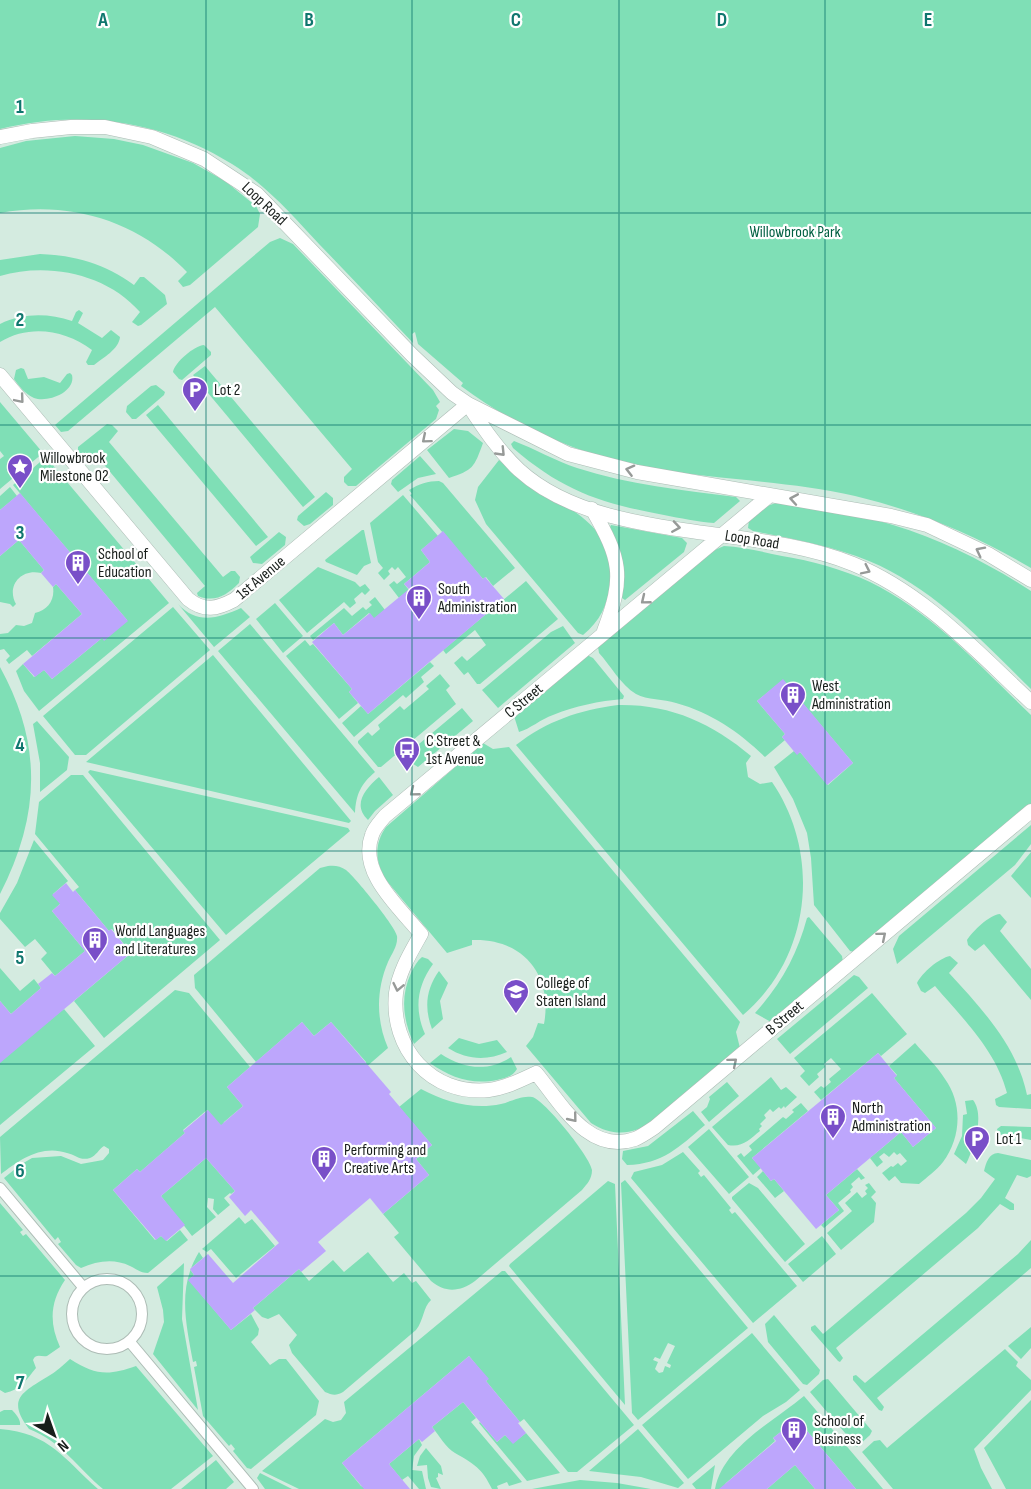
<svg xmlns="http://www.w3.org/2000/svg" width="1031" height="1489" font-family="'Sofia Sans Condensed',sans-serif">
<style>
.built{fill:#d4ebe0}
.green{fill:#7fdfb6;fill-rule:evenodd}
.building{fill:#bda6fc}
.lines{fill:none;stroke-linecap:round;stroke-linejoin:round}
.pedestrian-casing{stroke:#adbcb5;stroke-width:12}
.minor-casing{stroke:#adbcb5;stroke-width:15}
.pedestrian{stroke:#fff;stroke-width:10}
.minor{stroke:#fff;stroke-width:14}
.oneway{stroke:#979a98}
.grid{fill:none;stroke:#0f766e;stroke-width:1.5;stroke-opacity:0.55}
.labels{text-anchor:middle;dominant-baseline:central;stroke-width:4.5;stroke-linejoin:round;paint-order:stroke}
.street-label{font-size:16px;fill:#181e1b;stroke:#fff}
.park-label{font-size:16px;fill:#005f42;stroke:#fff}
.poi-label{font-size:16px;fill:#181e1b;stroke:#fff;text-anchor:start}
.grid-label{font-size:20px;text-anchor:middle;font-weight:bold;fill:#0f766e;stroke:#fff;stroke-width:4.5;stroke-linejoin:round;paint-order:stroke}
</style>
<rect width="100%" height="100%" fill="#e6f5ed"/>
<!-- built -->
<path class="built" d="M0,106L133,110L830,468L1031,541V1489H0Z"/>
<!-- green -->
<path class="green" d="M0,0H1031V568C975,535 918,511 855,496C785,480 713,480 643,467C577,454 514,426 461,386L463,383L418,344L415,332L412,334L413,343C382,310 351,277 319,244C293,216 266,185 232,164C162,120 79,109 0,129Z
M75,136L114,139L143,145L193,163L225,181L256,206L260,214L258,227L190,285L183,287L178,281L187,272C138,221 70,200 0,213V148L26,141Z
M280,238L293,244L433,390L440,402L436,406L439,410L436,419L356,486H348L344,482V477L352,469L215,307L68,431L61,432L55,425L270,242Z
M40,254C74,255 106,264 134,285L140,277H144L165,295L167,304L141,325L138,326L132,322L140,312C106,273 47,262 0,276V260Z
M79,310L83,313L78,323L102,338L111,330L120,337C119,349 103,358 94,365H88L86,362L92,350C65,330 30,324 0,342V324C23,313 48,313 72,321L76,312Z
M204,345L211,352V355L182,380L179,379L173,372C175,362 194,346 204,345Z
M205,366L315,497L303,507L193,375Z
M21,368L24,369L28,379L44,377L60,383L67,374L70,373L72,375C76,392 48,403 34,398C25,394 19,386 14,379L16,370Z
M156,385L165,392L164,395L136,419H132L126,412L127,406L151,386Z
M0,402L43,453L0,489V459L4,456L0,451Z
M158,405L268,537L256,546L146,415Z
M107,424L112,425L118,431L109,442L223,577L231,571H235L240,577L239,583C227,595 215,603 198,596L197,593L205,586L106,467L94,454L84,461L78,456V447Z
M454,429L468,431L483,443C474,468 473,470 449,478L427,450Z
M514,441C535,449 556,461 577,468C629,485 683,490 736,497L740,501L714,523C698,522 680,518 664,515C600,503 563,491 513,448L511,444Z
M420,456L436,474L418,478L398,492L391,484L392,480Z
M46,457L169,603L39,711L24,691L16,671L23,664L34,677L44,670L52,679L102,638L104,640L127,620L13,485Z
M499,460C508,467 515,475 524,481C564,507 618,524 610,583C608,605 600,621 583,635L578,633L486,524L475,500L478,487Z
M439,481L443,483L515,568L493,586L486,577L483,579L410,495L412,494L409,490C419,484 428,481 439,481Z
M10,487L17,496L0,510V496Z
M326,492L333,498V505L310,524L304,526L297,520L298,516Z
M403,495L438,536L421,550L430,562L404,584L409,590L399,598L389,585L394,581L397,584L406,577L398,567L395,570L392,567L388,571L390,574L384,580L378,573L383,568L378,562L370,523Z
M779,502C817,508 856,513 893,525C942,540 988,563 1031,591V689C982,641 934,588 869,561C832,546 793,539 753,531L748,528L749,520L767,506Z
M611,525L682,538L687,543L684,552L625,600L622,598L623,584L609,529Z
M362,530H364L371,563L364,566L357,575L326,562L325,560Z
M279,532L286,537L285,545L262,564L253,563L250,557Z
M19,540L44,570L41,573C21,568 6,586 16,604L13,607L10,604L0,602V556Z
M724,546C743,547 763,552 782,556C812,561 842,569 870,582C933,613 981,667 1031,715V804L854,952L850,951L814,905L811,858L807,833L793,799L774,767L794,751L797,754L800,752L828,785L853,763L783,680L757,701L785,734L782,737L785,740L765,757C739,732 712,713 676,703C664,699 647,700 636,694C621,685 610,665 599,653L598,647L710,552Z
M318,567L355,582L360,587L365,584L370,590L365,595L362,592L354,599L356,603L350,608L344,602L307,633L279,600Z
M526,581L558,619L480,684H477L468,672L464,675L454,663L462,656L467,661L486,645L475,630L446,654L443,650Z
M56,584L82,614L32,656L27,650L9,664L6,660L10,656L4,649L0,650V634L8,633L16,625L24,626L32,623L35,613C48,610 55,600 53,587Z
M375,597L385,610L374,619L369,613L343,635L334,623L313,640L310,636L344,608L352,616L363,607L366,610L372,605L369,602Z
M275,603L303,636L283,653L256,619Z
M178,604C197,625 219,618 241,608L250,617L214,647Z
M173,607L210,650L86,755H75L43,716Z
M250,624L375,772C361,784 356,794 355,813L218,651Z
M563,626L575,643L498,708L482,690L551,632Z
M305,640L310,646L313,644L352,689L349,692L358,703L339,719L286,656Z
M213,655L351,821L349,823L86,762Z
M587,655L593,658L624,696L623,699C599,701 575,706 553,715C541,719 530,729 519,732L514,716Z
M430,662L434,666L421,677L424,682L406,698L403,695L354,737L342,723L361,706L368,714Z
M0,667C43,745 40,816 0,894Z
M440,674L450,686L446,690L456,704L381,767H378L358,743V741L368,732L372,736L380,729L378,725L400,706L404,710L429,689L426,686Z
M618,705C670,704 712,723 751,756L746,763L748,777L760,784L772,782C822,855 811,958 743,1015L516,745C547,721 579,710 618,705Z
M462,708L473,721L418,767L410,762L407,754Z
M37,721L69,757L67,770L40,792V763L33,724Z
M483,743L493,749L509,747L740,1022L736,1032L740,1048L654,1121C633,1135 613,1137 591,1123L526,1046L533,1037L538,1023L544,1024C553,975 523,938 472,940V945L447,953L386,880C375,862 374,844 386,827Z
M90,770L348,828L350,831L226,935L88,772Z
M71,775H83L220,940L104,1038L74,1001L131,953L112,929L109,931L75,890L79,887L35,834L39,802Z
M379,777L393,795L375,811L368,820C352,805 365,789 379,777Z
M1031,825V844L1015,865L897,964L893,949L899,936Z
M34,840L68,881L53,894L61,903L52,911L85,951L55,976L41,959L47,953L35,939L25,947L0,919V913L17,883Z
M1031,852V898L1011,876Z
M328,866C334,865 341,866 346,870C354,876 396,927 397,936C398,946 392,953 388,962C376,990 376,1020 388,1048L365,1068L366,1062L331,1022L314,1036L302,1022L256,1062L195,988L194,975L320,868Z
M1000,914L1007,922L1000,931L1031,969V1000L984,944L975,951L968,945L967,940C973,931 989,915 1000,914Z
M809,917L842,956L843,962L771,1022L755,1013C781,984 797,955 807,918Z
M950,956L958,963L949,973C982,1009 1017,1046 1027,1095L1031,1094V1109L999,1107L996,1105L995,1099L1007,1093C996,1050 962,1018 935,986L925,993L921,991L917,983C922,973 939,958 950,956Z
M422,957L428,959L433,964C417,986 414,1009 425,1034L414,1044C403,1020 400,997 411,973C414,967 417,961 422,957Z
M0,968L20,991L34,979L41,988L11,1014L0,1001Z
M439,971L448,983L440,1001L443,1019L432,1029C424,1008 426,989 439,971Z
M854,975L859,977L868,988L790,1054L777,1039Z
M175,990L189,993L250,1067L227,1087L243,1106L224,1122L222,1127L207,1110L183,1130L185,1133L140,1172L137,1169L113,1190L155,1240L161,1236L167,1241L180,1230L188,1240L148,1273C141,1273 136,1269 130,1266C114,1258 97,1261 81,1268L76,1265L58,1244L61,1242L58,1237L55,1240L4,1178L20,1165L32,1158L61,1156L81,1164L103,1160L109,1153V1149L104,1146C99,1149 96,1156 90,1158C80,1161 76,1155 67,1153C42,1144 19,1160 1,1174L0,1137Z
M872,993L907,1034L881,1056L878,1053L821,1100L814,1092L821,1086L824,1088L831,1082L829,1079L841,1069L831,1058L824,1064L825,1067L817,1074L819,1077L809,1086L800,1076L805,1071L794,1058Z
M64,1009L95,1046L0,1125V1054Z
M459,1038L479,1044L497,1040L507,1052C487,1061 467,1060 448,1048Z
M915,1043C925,1055 937,1066 945,1079C963,1104 961,1138 943,1162C936,1171 927,1177 919,1184L901,1183L895,1176L889,1181L882,1173L891,1166L893,1167L898,1163L901,1166L907,1161L900,1153L897,1155L894,1152L889,1157L884,1153L879,1157L883,1162L877,1167L870,1158L901,1132L913,1147L936,1128L894,1078L897,1075L889,1066Z
M441,1054C464,1069 488,1072 511,1057L517,1069C513,1076 506,1078 497,1080C472,1085 451,1078 430,1063Z
M771,1077L781,1090L786,1087L797,1097L785,1108L784,1106L781,1109L779,1107L773,1112L770,1109L764,1115L766,1118L760,1124L762,1126L759,1129L760,1131C750,1139 742,1148 728,1145L712,1127Z
M727,1082L739,1096L709,1122L701,1112L707,1107L710,1099L709,1097Z
M421,1089C445,1102 473,1110 501,1104C510,1102 522,1095 532,1097C544,1099 591,1158 592,1170C592,1179 587,1184 582,1190L475,1281C460,1292 445,1293 431,1281L394,1237L399,1233L383,1214L429,1175L416,1159L432,1145L399,1107Z
M973,1100C985,1115 974,1148 966,1164L954,1154L962,1136L963,1115L967,1114L965,1101Z
M801,1103L808,1111L752,1158L761,1168L753,1175L737,1156L741,1153L744,1157L752,1150L749,1146L783,1117L786,1119L794,1112L792,1110Z
M693,1111L705,1125C679,1147 663,1164 627,1165L622,1159L623,1151L648,1146Z
M1001,1126L1031,1127V1140L998,1134L997,1129Z
M709,1129L749,1177L729,1194L688,1147Z
M683,1152L700,1171L698,1173L701,1177L704,1175L731,1208L729,1210L732,1214L735,1212L797,1286L753,1323L631,1178L634,1172L662,1165Z
M998,1153L1031,1160V1176L1027,1178L1017,1175L1005,1198L1014,1204V1210H1010L1000,1204L978,1228L836,1348L843,1358L840,1362L838,1361L811,1330V1327L815,1325L823,1334L966,1213L981,1198L995,1179L984,1171C986,1163 989,1153 998,1153Z
M206,1158L235,1191L231,1194L230,1193L224,1198L230,1205L218,1215L213,1209L214,1199L208,1198L207,1207L216,1217L192,1236L161,1196Z
M857,1169L865,1178L861,1180L859,1177L851,1184L853,1187L850,1190L851,1192L838,1203L844,1211L824,1228L821,1225L839,1210L826,1195Z
M763,1171L771,1181L774,1179L784,1191L775,1198L757,1177Z
M625,1180L748,1328L638,1420L632,1413L621,1183ZM668,1343L675,1346L667,1363L671,1365L670,1368L665,1366L663,1372L659,1373L655,1369L658,1362L653,1360L655,1357L660,1359Z
M608,1181L615,1184L625,1405L509,1266L510,1264Z
M749,1183L758,1188L805,1244L785,1262L732,1199V1197Z
M869,1183L876,1192L871,1197L876,1203L874,1222L841,1250L827,1233L852,1211L845,1203L857,1192L862,1198L867,1194L865,1191L868,1188L865,1185Z
M0,1203L23,1230L20,1232L23,1236L26,1234L65,1280C50,1302 49,1323 60,1347L47,1356C41,1357 36,1353 33,1360L36,1368C27,1379 20,1390 5,1393L0,1390Z
M239,1217L245,1224L252,1219L275,1246L236,1278L211,1249L207,1252L202,1249Z
M822,1236L836,1254L803,1282L788,1264Z
M1031,1240V1268L877,1398L884,1407L882,1411L879,1410L853,1380V1376L856,1375L865,1383L1018,1254Z
M199,1252L203,1258L190,1269L194,1275L189,1280L231,1330L251,1314L259,1329L258,1335L251,1342L270,1365L279,1359H286L319,1401L316,1415L251,1469L247,1468L233,1451L235,1449L231,1444L229,1446L203,1416L194,1367L197,1366L196,1361L193,1362C186,1323 177,1288 199,1252Z
M368,1252L393,1282L404,1273L412,1283L416,1281L431,1300C423,1307 424,1320 416,1330L343,1392C336,1396 332,1395 325,1392L292,1353L289,1345L297,1335L279,1314L268,1319L262,1317L253,1308L299,1269L309,1281L333,1260L344,1272Z
M184,1263L182,1319L198,1410L153,1354L164,1322L163,1310L157,1287Z
M502,1271H505L634,1425L577,1472H568L524,1419L520,1422L486,1381L488,1379L469,1356L342,1463L361,1486L368,1489H299L262,1471L325,1419L333,1422L341,1420L346,1413L344,1402Z
M774,1315L820,1370L819,1374L807,1385L803,1384L768,1342L765,1324Z
M1031,1327V1348L1021,1359L1008,1346Z
M752,1333L800,1390L786,1402L763,1416L688,1479L642,1425Z
M1005,1349L1018,1362L1016,1366L1031,1380V1390L974,1449L981,1468L992,1489H893L862,1452L874,1441L880,1440L887,1448Z
M70,1359C95,1375 108,1376 136,1366L213,1456L171,1489H103C78,1468 61,1441 29,1429C6,1399 23,1392 47,1377C56,1372 63,1365 70,1359Z
M828,1379L872,1431L870,1435L857,1447L810,1392L823,1380Z
M804,1396L883,1489H856L797,1419L773,1438L775,1441L726,1483L722,1489H715C723,1447 773,1422 804,1396Z
M1031,1400V1489H1006L984,1448Z
M463,1402L476,1418L471,1422L522,1482L509,1486L507,1482L497,1486L498,1489H492C482,1468 474,1464 455,1453C446,1448 439,1435 432,1427Z
M4,1410H12C16,1414 21,1420 20,1425H0V1412Z
M480,1422L497,1442L505,1435L513,1443L526,1433L560,1473L527,1481L479,1423Z
M0,1429C50,1433 64,1459 98,1489H0Z
M638,1429L684,1483L678,1488L641,1477L589,1471Z
M419,1439L422,1445L414,1456L412,1470L422,1471L426,1489H419L408,1476L402,1480L389,1464Z
M426,1448L441,1466L443,1475L438,1473V1477L436,1478L441,1489L431,1487L428,1478L427,1465L417,1466L420,1456Z
M216,1460L234,1482L226,1489H181Z
M715,1465L711,1489H696L692,1484Z
M795,1465L815,1489H767Z
M260,1473L292,1489H265L257,1478Z
M580,1480L617,1483L651,1489H532Z"/>
<!-- building -->
<path class="building" d="M20,493L128,621L104,641L102,638L52,679L44,670L35,677L23,664L82,614L56,584L53,587L41,573L44,570L19,540L0,556V510Z
M443,531L483,579L485,577L504,599L368,714L349,692L352,689L312,642L334,623L343,635L370,613L374,618L409,589L404,584L430,562L421,550Z
M783,679L853,763L827,785L800,752L797,755L782,737L785,734L757,701Z
M66,883L73,892L75,890L109,931L111,929L131,953L0,1063V1001L11,1014L41,988L38,984L52,973L55,976L85,951L52,911L60,904L52,895Z
M302,1022L314,1036L331,1022L391,1092L389,1094L432,1145L416,1159L429,1175L383,1214L370,1198L318,1242L326,1251L301,1272L299,1269L253,1308L255,1310L231,1330L188,1280L194,1275L190,1269L208,1254L233,1283L279,1243L251,1210L245,1216L229,1197L235,1191L206,1158L161,1196L185,1225L166,1241L161,1236L156,1240L113,1190L137,1169L140,1172L156,1158L185,1133L183,1131L208,1110L221,1125L243,1106L227,1087Z
M878,1053L897,1076L894,1078L936,1128L913,1147L901,1132L826,1195L839,1210L816,1229L774,1179L771,1181L752,1158Z
M469,1356L489,1379L486,1381L520,1422L518,1423L526,1433L513,1444L505,1435L497,1442L463,1402L432,1427L435,1431L422,1442L419,1439L389,1464L410,1489H364L342,1463Z
M797,1419L856,1489H815L795,1465L767,1489H719L776,1441L773,1438Z"/>
<g class="lines">
<defs>
<path id="pedestrian" d="M0,1188L83,1287
M72 1314a35 35 0 1 1 70 0a35 35 0 1 1-70 0Z
M129,1341L253,1489"/>
<path id="minor" d="M0,137L32,131L71,127H105L152,137L204,159L257,194L412,355L452,393L468,404L568,454L637,472L891,516L927,525L988,554L1031,580
M0,375L188,599C204,612 217,609 234,600L468,404
M469,406C484,429 499,451 519,470C600,544 754,523 853,564C924,593 976,651 1031,702
M770,495L385,816C380,822 374,828 372,835C358,872 399,907 421,934C411,952 399,971 396,993C390,1048 431,1096 489,1090C505,1088 521,1080 536,1073C561,1103 588,1155 635,1139C642,1136 649,1131 655,1127L1031,811
M592,509C621,559 625,576 604,631"/>
</defs>
<!-- pedestrian casing -->
<use href="#pedestrian" class="pedestrian-casing"/>
<!-- minor casing -->
<use href="#minor" class="minor-casing"/>
<!-- pedestrian -->
<use href="#pedestrian" class="pedestrian"/>
<!-- minor -->
<use href="#minor" class="minor"/>
</g>
<!-- one-way arrows -->
<defs><path id="oneway-chevron" d="M-2-3.5L2.5 0L-2 3.5" fill="none" stroke-width="1.6" stroke-linecap="round" stroke-linejoin="round" transform="scale(1.5)"/></defs>
<g class="oneway">
<use href="#oneway-chevron" transform="translate(20 399) rotate(50)"/>
<use href="#oneway-chevron" transform="translate(426 439) rotate(140)"/>
<use href="#oneway-chevron" transform="translate(501 452) rotate(46)"/>
<use href="#oneway-chevron" transform="translate(630 470) rotate(-166)"/>
<use href="#oneway-chevron" transform="translate(794 499) rotate(-170)"/>
<use href="#oneway-chevron" transform="translate(676 527) rotate(9)"/>
<use href="#oneway-chevron" transform="translate(980 551) rotate(-153)"/>
<use href="#oneway-chevron" transform="translate(866 570) rotate(26)"/>
<use href="#oneway-chevron" transform="translate(645 600) rotate(141)"/>
<use href="#oneway-chevron" transform="translate(414 792) rotate(141)"/>
<use href="#oneway-chevron" transform="translate(882 936) rotate(-40)"/>
<use href="#oneway-chevron" transform="translate(398 987) rotate(102)"/>
<use href="#oneway-chevron" transform="translate(733 1062) rotate(-40)"/>
<use href="#oneway-chevron" transform="translate(573 1118) rotate(51)"/>
</g>
<!-- grid -->
<path class="grid" d="M206,0V1489M412,0V1489M619,0V1489M825,0V1489M0,213H1031M0,425H1031M0,638H1031M0,851H1031M0,1064H1031M0,1276H1031"/>
<!-- icons -->
<defs>
<symbol id="parking-pin" viewBox="-11 -11 22 30"><path d="M0 17L-7.5 6A9.5 9.5 0 1 1 7.5 6Z" fill="#794fc8" stroke="#fff"/><path d="M-3.5-5.5H1a3.5 3.5 0 0 1 0 7H-1V5.5H-3.5ZM-1-3.4V-.6H.8a1.4 1.4 0 0 0 0-2.8Z" fill="#fff"/></symbol>
<symbol id="sight-pin" viewBox="-11 -11 22 30"><path d="M0 17L-7.5 6A9.5 9.5 0 1 1 7.5 6Z" fill="#794fc8" stroke="#fff"/><path d="M0-6L1.8-2.2L6-1.7L2.9 1.2L3.7 5.4L0 3.3L-3.7 5.4L-2.9 1.2L-6-1.7L-1.8-2.2Z" fill="#fff"/></symbol>
<symbol id="building-pin" viewBox="-11 -11 22 30"><path d="M0 17L-7.5 6A9.5 9.5 0 1 1 7.5 6Z" fill="#794fc8" stroke="#fff"/><path d="M-4-6H4V6H1V3H-1V6H-4ZM-2.5-4.3h1.7v1.8h-1.7ZM.8-4.3h1.7v1.8H.8ZM-2.5-1h1.7V.8h-1.7ZM.8-1h1.7V.8H.8Z" fill="#fff"/></symbol>
<symbol id="bus-pin" viewBox="-11 -11 22 30"><path d="M0 17L-7.5 6A9.5 9.5 0 1 1 7.5 6Z" fill="#794fc8" stroke="#fff"/><path d="M-5-6H5V4H4V6H2V4H-2V6H-4V4H-5ZM-3.5-4V0h7V-4ZM-3.5 1.2v1.5H-2V1.2ZM2 1.2v1.5H3.5V1.2Z" fill="#fff"/></symbol>
<symbol id="university-pin" viewBox="-11 -11 22 30"><path d="M0 17L-7.5 6A9.5 9.5 0 1 1 7.5 6Z" fill="#794fc8" stroke="#fff"/><path d="M0-5L7-2L0 1L-7-2ZM-4 1L0 2.5L4 1V4Q0 6-4 4Z" fill="#fff"/></symbol>
</defs>
<g fill-rule="evenodd">
<use href="#parking-pin" x="180" y="375" width="30" height="40"/>
<use href="#sight-pin" x="5" y="452" width="30" height="40"/>
<use href="#building-pin" x="63" y="548" width="30" height="40"/>
<use href="#building-pin" x="404" y="583" width="30" height="40"/>
<use href="#building-pin" x="778" y="680" width="30" height="40"/>
<use href="#bus-pin" x="392" y="735" width="30" height="40"/>
<use href="#building-pin" x="80" y="925" width="30" height="40"/>
<use href="#university-pin" x="501" y="977" width="30" height="40"/>
<use href="#building-pin" x="818" y="1102" width="30" height="40"/>
<use href="#parking-pin" x="962" y="1124" width="30" height="40"/>
<use href="#building-pin" x="309" y="1144" width="30" height="40"/>
<use href="#building-pin" x="779" y="1415" width="30" height="40"/>
</g>
<g class="labels">
<!-- street labels -->
<g class="street-label">
<text transform="translate(264 204) rotate(43)">Loop Road</text>
<text transform="translate(752 540) rotate(9)">Loop Road</text>
<text transform="translate(261 578) rotate(-40)">1st Avenue</text>
<text transform="translate(524 701) rotate(-40)">C Street</text>
<text transform="translate(785 1018) rotate(-40)">B Street</text>
</g>
<!-- park labels -->
<g class="park-label">
<text x="795" y="232">Willowbrook Park</text>
</g>
<!-- poi labels -->
<g class="poi-label">
<text x="214" y="390">Lot 2</text>
<text x="40" y="458">Willowbrook<tspan x="40" dy="18">Milestone 02</tspan></text>
<text x="98" y="554">School of<tspan x="98" dy="18">Education</tspan></text>
<text x="438" y="589">South<tspan x="438" dy="18">Administration</tspan></text>
<text x="812" y="686">West<tspan x="812" dy="18">Administration</tspan></text>
<text x="426" y="741">C Street &amp;<tspan x="426" dy="18">1st Avenue</tspan></text>
<text x="115" y="931">World Languages<tspan x="115" dy="18">and Literatures</tspan></text>
<text x="536" y="983">College of<tspan x="536" dy="18">Staten Island</tspan></text>
<text x="852" y="1108">North<tspan x="852" dy="18">Administration</tspan></text>
<text x="996" y="1139">Lot 1</text>
<text x="344" y="1150">Performing and<tspan x="344" dy="18">Creative Arts</tspan></text>
<text x="814" y="1421">School of<tspan x="814" dy="18">Business</tspan></text>
</g>
</g>
<g class="grid-label">
<text x="103" y="26">A</text>
<text x="309" y="26">B</text>
<text x="516" y="26">C</text>
<text x="722" y="26">D</text>
<text x="928" y="26">E</text>
<text x="20" y="113">1</text>
<text x="20" y="326">2</text>
<text x="20" y="539">3</text>
<text x="20" y="751">4</text>
<text x="20" y="964">5</text>
<text x="20" y="1177">6</text>
<text x="20" y="1389">7</text>
</g>
<!-- north arrow -->
<g transform="translate(54 1435) rotate(140)" stroke="#ffffff" stroke-width="4.5" paint-order="stroke">
<path d="M0-4.5L10 22L0 15L-10 22Z" fill="#181e1b"/>
<text y="-9" font-size="16" font-weight="bold" text-anchor="middle" fill="#181e1b">N</text>
</g>
</svg>
